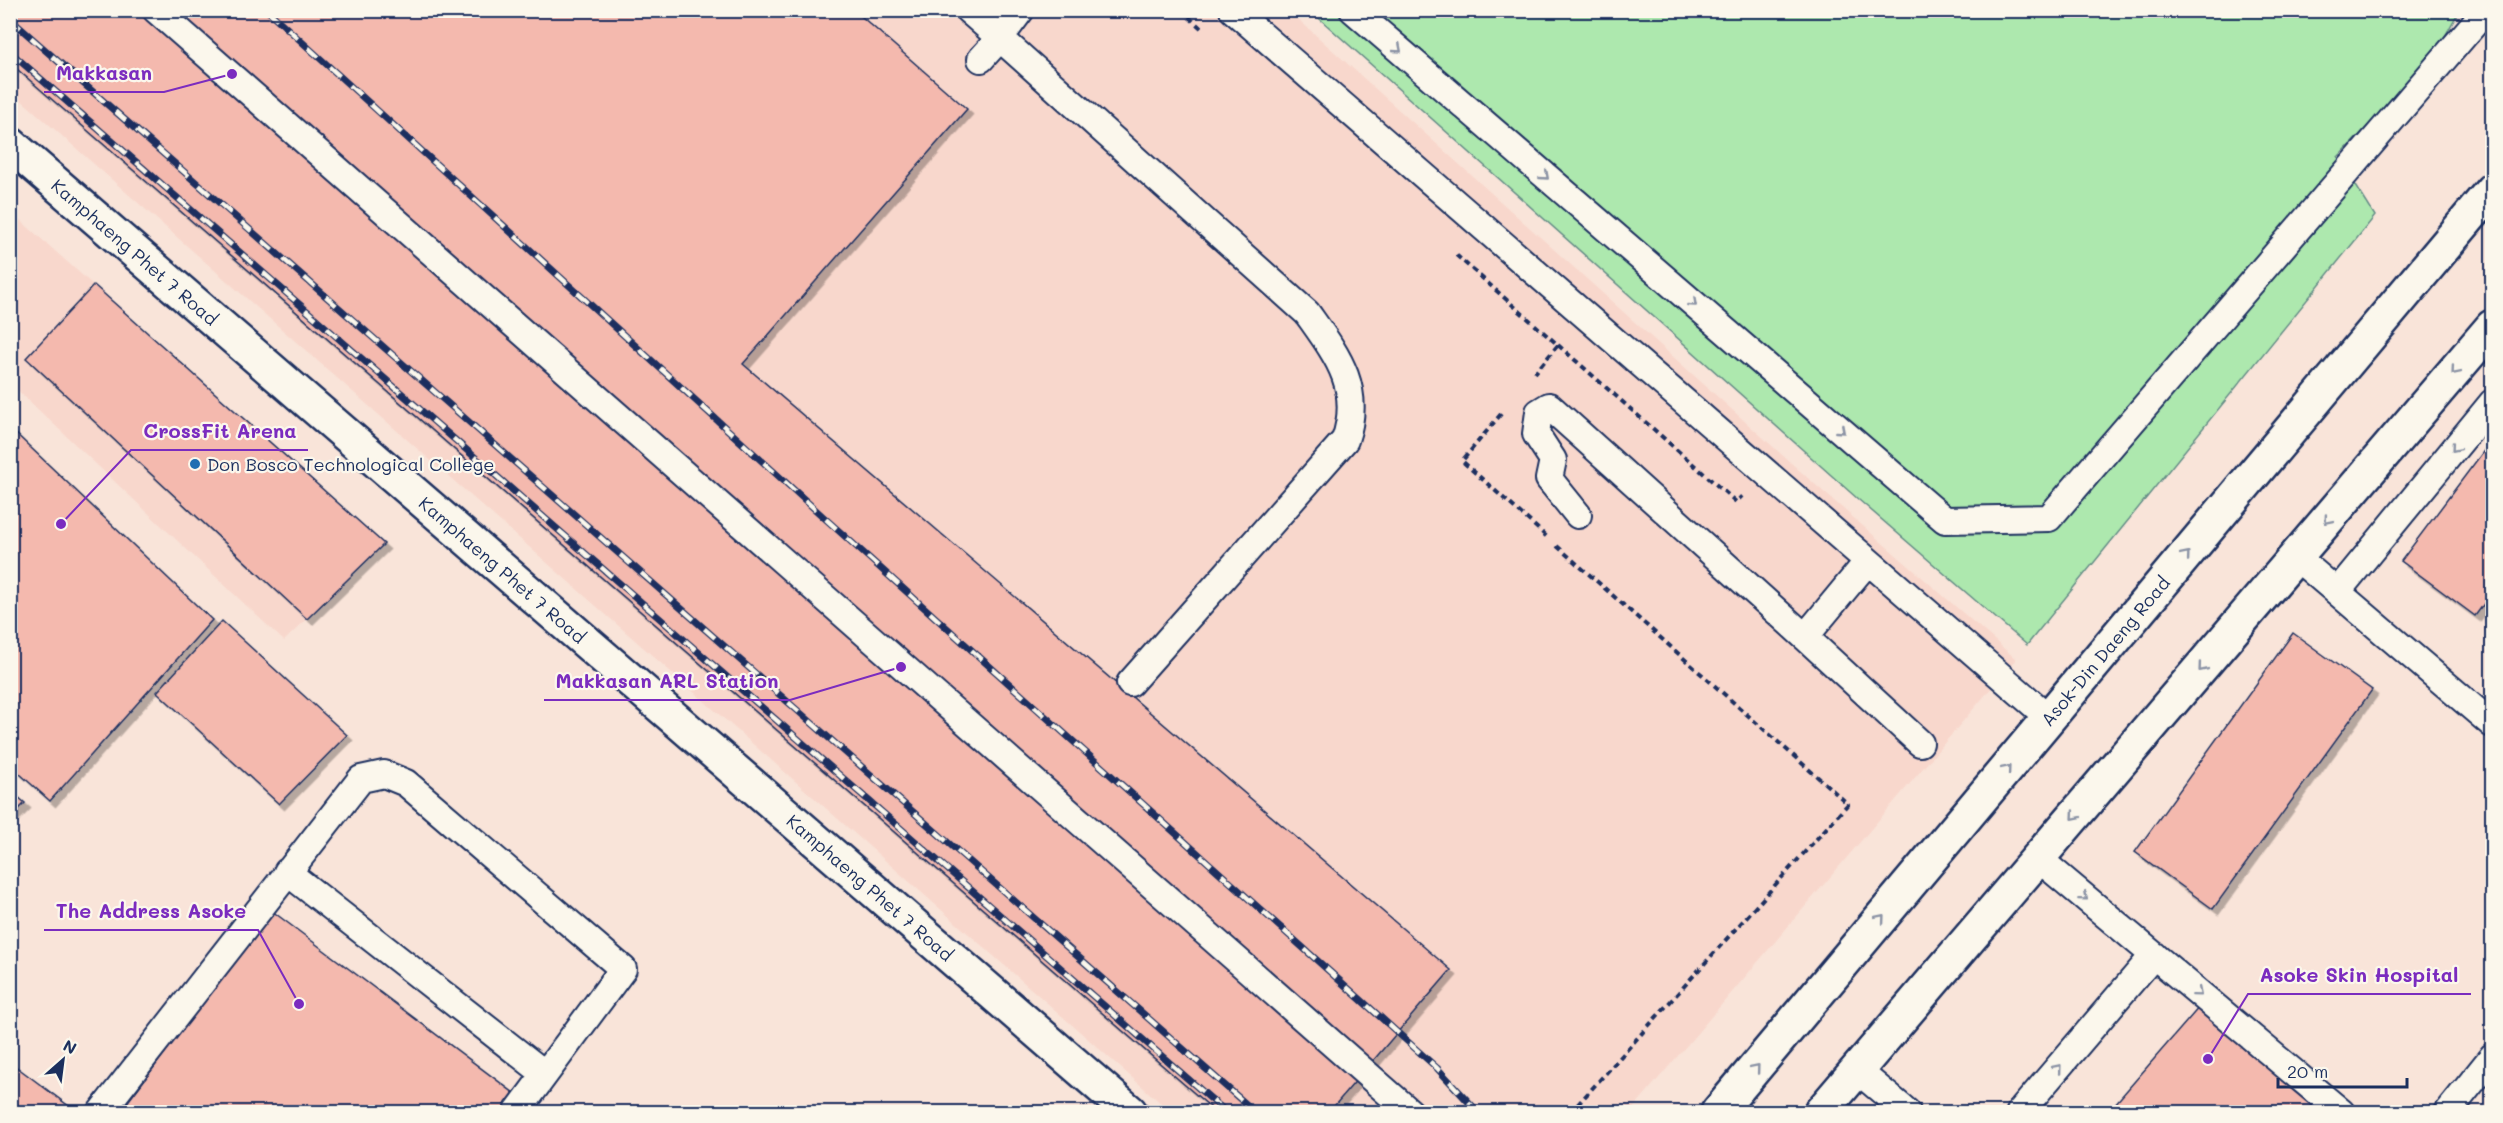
<svg xmlns="http://www.w3.org/2000/svg" width="2503" height="1123" font-family="Mali,sans-serif">
<style>
.built{fill:#f8d7cc}
.green{fill:#ade8ae;stroke:#648c86;stroke-width:1.5}
.building{fill:#f4b9ae;stroke:#1b2f5e;stroke-width:1.5;filter:url(#shadow)}
.lines{fill:none;stroke-linecap:round;stroke-linejoin:round}
.lane-casing{stroke:#1b2f5e;stroke-width:30}
.secondary-casing{stroke:#1b2f5e;stroke-width:38}
.primary-casing{stroke:#1b2f5e;stroke-width:38}
.path{stroke:#1b2f5e;stroke-width:4;stroke-dasharray:6 4.5;stroke-linecap:butt}
.lane{stroke:#fbf7ec;stroke-width:26}
.secondary{stroke:#fbf7ec;stroke-width:33}
.primary{stroke:#fbf7ec;stroke-width:33}
.rail-casing{stroke:#1b2f5e;stroke-width:7}
.rail{stroke:#fbf7ec;stroke-width:4.5;stroke-dasharray:14;stroke-linecap:butt}
.oneway{stroke:#8b93a5}
.poi-dot{fill:#1f6fb2;stroke:#fbf7ec;stroke-width:2}
.labels{text-anchor:middle;dominant-baseline:central;stroke-width:4.5;stroke-linejoin:round;paint-order:stroke}
.street-label{font-size:18px;fill:#1b2f5e;stroke:#fbf7ec}
.poi-label{font-size:18px;fill:#1b2f5e;stroke:#fbf7ec;text-anchor:start}
.leader{fill:none;stroke:#7b2cbf;stroke-width:2}
.callout-dot{fill:#7b2cbf;stroke:#fbf7ec;stroke-width:2}
.callout-label{font-size:20px;text-anchor:middle;font-weight:bold;fill:#7b2cbf;stroke:#fbf7ec;stroke-width:4.5;stroke-linejoin:round;paint-order:stroke}
</style>
<defs>
<filter id="shadow"><feDropShadow dx="5.5" dy="5.5" stdDeviation="0" flood-color="#0004"/></filter>
</defs>
<rect width="100%" height="100%" fill="#f9e4d9"/>
<filter id="ink" filterUnits="userSpaceOnUse"><feTurbulence type="fractalNoise" baseFrequency=".0167" numOctaves="2"/><feDisplacementMap in="SourceGraphic" scale="12" xChannelSelector="R" yChannelSelector="G"/><feConvolveMatrix kernelMatrix="1 2 1 2 8 2 1 2 1" color-interpolation-filters="sRGB"/></filter>
<g filter="url(#ink)">
<!-- built -->
<path class="built" d="M10,11H1289L1810,480L2016,659L1630,1112H1171L11,91Z
M10,211L384,544L284,641L11,384Z"/>
<!-- green -->
<path class="green" d="M1311,11H2459L2431,61L2338,157L2375,216L2027,645L1859,500Z"/>
<!-- building -->
<path class="building" d="M10,10H854L967,109L743,364L1451,970L1329,1112H1216L10,63Z
M94,285L384,544L307,619L26,358Z
M10,428L212,620L50,801L10,765Z
M2492,440V593L2475,616L2401,561Z
M222,621L347,735L279,804L157,692Z
M2293,633L2372,690L2213,909L2135,852Z
M10,790L25,803L10,818Z
M272,911L518,1096L506,1112H120Z
M2200,1006L2324,1112H2108Z
M10,1062L70,1107L66,1112H10Z"/>
<g class="lines">
<defs>
<path id="lane" d="M156,10L1410,1112
M968,10L1000,38L1021,10
M1233,10L2049,718
M1353,10L1945,520L2049,518L2486,10
M981,59L1000,38L1307,313C1336,354 1363,387 1345,440L1130,683
M1578,515L1549,479L1553,460L1536,434L1539,412L1549,406L1805,637
M2296,557L2492,724
M1868,561L1805,637L1920,743
M2337,592L2492,403
M2039,859L2341,1112
M287,872L545,1074
M1857,1070L1907,1112
M101,1112L361,779L384,774L406,783L623,969L517,1112
M2020,1112L2154,955
M2448,1112L2492,1057"/>
<g id="secondary">
<path id="s1" d="M10,144L1130,1112"/>
</g>
<g id="primary">
<path id="s2" d="M1718,1112L2492,190"/>
<path d="M1821,1112L2492,327"/>
</g>
</defs>
<!-- lane casing -->
<use href="#lane" class="lane-casing"/>
<!-- secondary casing -->
<use href="#secondary" class="secondary-casing"/>
<!-- primary casing -->
<use href="#primary" class="primary-casing"/>
<!-- path -->
<path class="path" d="M1181,10L1202,29
M1456,255L1558,345L1535,373
M1558,345L1736,502L1742,496
M1501,414L1462,461L1547,537
M1557,546L1848,804L1571,1112"/>
<!-- lane -->
<use href="#lane" class="lane"/>
<!-- secondary -->
<use href="#secondary" class="secondary"/>
<!-- primary -->
<use href="#primary" class="primary"/>
<defs>
<path id="rail" d="M267,10L829,522L1437,1068L1478,1112
M10,19L1255,1112
M10,52L1226,1112"/>
</defs>
<!-- rail casing -->
<use href="#rail" class="rail-casing"/>
<!-- rail -->
<use href="#rail" class="rail"/>
</g>
<!-- one-way arrows -->
<defs><path id="oneway-chevron" d="M-2-3.5L2.5 0L-2 3.5" fill="none" stroke-width="1.6" stroke-linecap="round" stroke-linejoin="round" transform="scale(1.5)"/></defs>
<g class="oneway">
<use href="#oneway-chevron" transform="translate(1398 49) rotate(41)"/>
<use href="#oneway-chevron" transform="translate(1545 176) rotate(41)"/>
<use href="#oneway-chevron" transform="translate(1693 303) rotate(41)"/>
<use href="#oneway-chevron" transform="translate(2455 371) rotate(130)"/>
<use href="#oneway-chevron" transform="translate(1841 430) rotate(41)"/>
<use href="#oneway-chevron" transform="translate(2455 448) rotate(130)"/>
<use href="#oneway-chevron" transform="translate(2328 520) rotate(130)"/>
<use href="#oneway-chevron" transform="translate(2186 555) rotate(-50)"/>
<use href="#oneway-chevron" transform="translate(2202 668) rotate(130)"/>
<use href="#oneway-chevron" transform="translate(2007 769) rotate(-50)"/>
<use href="#oneway-chevron" transform="translate(2075 816) rotate(130)"/>
<use href="#oneway-chevron" transform="translate(2084 897) rotate(40)"/>
<use href="#oneway-chevron" transform="translate(1881 918) rotate(-50)"/>
<use href="#oneway-chevron" transform="translate(2198 993) rotate(40)"/>
<use href="#oneway-chevron" transform="translate(1756 1068) rotate(-50)"/>
<use href="#oneway-chevron" transform="translate(2058 1068) rotate(-50)"/>
</g>
</g>
<!-- markers -->
<circle class="poi-dot" cx="195" cy="464" r="6"/>
<g class="labels">
<!-- street labels -->
<g class="street-label">
<text stroke="none"><textPath href="#s1" startOffset="165">Kamphaeng Phet 7 Road</textPath></text>
<text stroke="none"><textPath href="#s1" startOffset="651">Kamphaeng Phet 7 Road</textPath></text>
<text stroke="none"><textPath href="#s2" startOffset="602">Asok-Din Daeng Road</textPath></text>
<text stroke="none"><textPath href="#s1" startOffset="1137">Kamphaeng Phet 7 Road</textPath></text>
</g>
<!-- poi labels -->
<g class="poi-label">
<text x="207" y="464">Don Bosco Technological College</text>
</g>
</g>
<!-- callouts -->
<path class="leader" d="M232 74L164 92H44M61 524L131 450H308M901 667L790 700H544M299 1004L258 930H44M2208 1059L2248 994H2471"/>
<g class="callout-dot">
<circle cx="232" cy="74" r="6"/>
<circle cx="61" cy="524" r="6"/>
<circle cx="901" cy="667" r="6"/>
<circle cx="299" cy="1004" r="6"/>
<circle cx="2208" cy="1059" r="6"/>
</g>
<g class="callout-label">
<text x="104" y="80">Makkasan</text>
<text x="220" y="438">CrossFit Arena</text>
<text x="667" y="688">Makkasan ARL Station</text>
<text x="151" y="918">The Address Asoke</text>
<text x="2359" y="982">Asoke Skin Hospital</text>
</g>
<!-- margin -->
<rect width="2503" height="1123" fill="none" stroke="#fbf7ec" stroke-width="36"/>
<rect x="18" y="18" width="2467" height="1087" fill="none" stroke="#1b2f5e" stroke-width="2" filter="url(#ink)"/>
<!-- north arrow -->
<g transform="translate(63 1060) rotate(28)" stroke="#fbf7ec" stroke-width="4.5" paint-order="stroke">
<path d="M0-4.5L10 22L0 15L-10 22Z" fill="#1b2f5e"/>
<text y="-9" font-size="16" font-weight="bold" text-anchor="middle" fill="#1b2f5e">N</text>
</g>
<!-- scale -->
<path d="M2278 1078v9h129v-9" fill="none" stroke="#1b2f5e" stroke-width="3"/>
<text x="2287" y="1078" font-size="18" fill="#1b2f5e" stroke="#fbf7ec" stroke-width="4.5" paint-order="stroke">20 m</text>
</svg>
